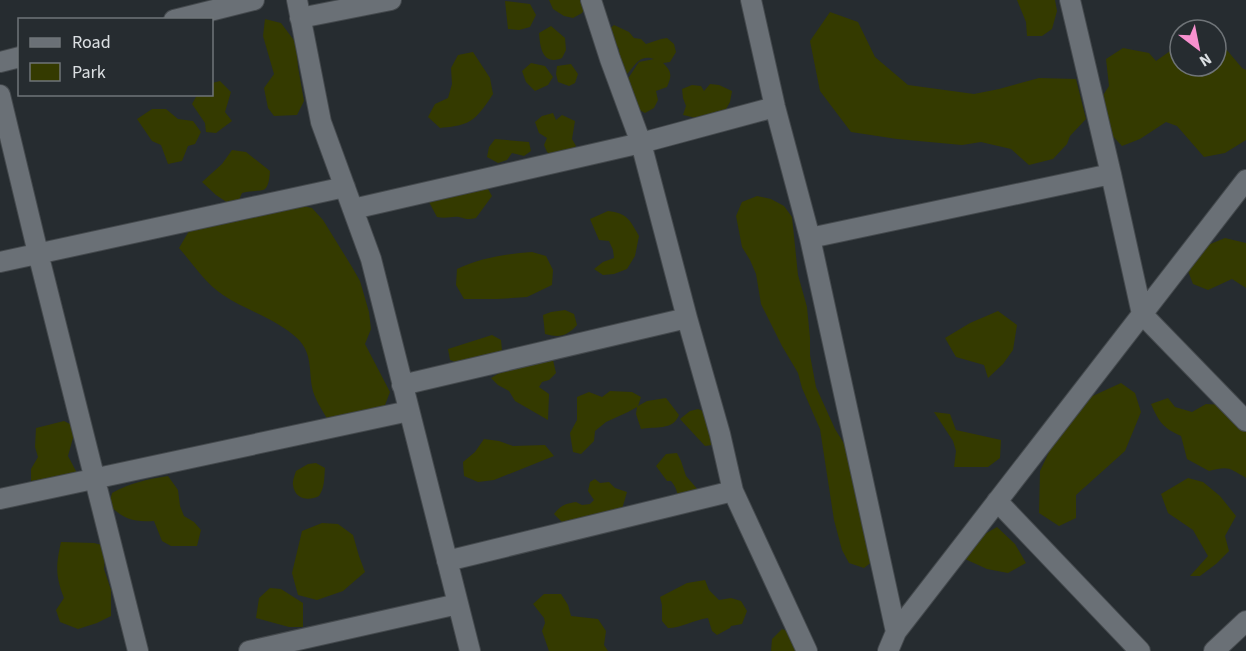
<svg xmlns="http://www.w3.org/2000/svg" width="1246" height="651" font-family="'Source Sans 3',sans-serif">
<style>
.green{fill:#343a00}
.lines{fill:none;stroke-linecap:round;stroke-linejoin:round}
.minor-casing{stroke:#44494d;stroke-width:22}
.minor{stroke:#6a7076;stroke-width:20}
</style>
<rect width="100%" height="100%" fill="#262c30"/>
<!-- green -->
<path class="green" d="M549,0H587L588,2L582,13L573,18L564,16L553,9Z
M1017,0H1055L1057,11L1052,29L1042,36H1027L1026,22Z
M505,1L530,4L536,15L530,27L519,30L508,29Z
M830,12L858,22L875,57L908,85L974,94L999,89L1039,78L1076,79L1086,119L1070,136L1067,144L1053,159L1029,165L1011,149L981,142L962,145L897,139L851,132L820,91L810,41Z
M265,19L281,23L296,43L298,67L304,101L297,115L274,116L268,108L264,88L274,74L263,36Z
M614,25L629,32L634,38L641,39L646,44L661,39L667,38L674,44L676,52L670,62L663,63C672,72 672,75 667,87L656,91L658,100L654,108L645,113L632,106L627,80L639,62L654,59C639,54 636,65 627,74L622,72L619,60V49L608,30Z
M551,26L565,38L566,50L562,58C543,66 540,48 539,33Z
M1180,44V66H1216V45L1226,49L1242,68L1246,70V140L1225,153L1204,157L1177,126L1166,122L1140,139L1122,146L1103,126L1100,100L1109,86L1106,59L1123,48L1149,53L1156,61Z
M473,52L490,78L493,94C488,102 478,117 470,121C462,126 449,127 440,128L428,117L435,104L448,98L452,84L451,68L458,55Z
M531,63L545,66L553,77L548,85L535,91L526,82L522,71Z
M571,64L578,74L575,83L569,86L558,82L556,74L557,66Z
M220,81L231,92L225,112L232,121L216,133L206,132L205,123L192,104L197,95L212,94V83Z
M710,84L719,85L732,91L730,102L725,111H717L705,120L683,115L686,106L683,98L682,89L692,85L701,86L704,91Z
M152,109H166L178,119L193,121L201,132L195,144L188,146L182,161L168,164L161,145L152,141L137,119Z
M553,113L556,120L562,115L575,121L572,139L576,146L569,155L554,157L547,152L544,145L547,138L539,133L535,122L542,116Z
M495,139L529,142L531,151L524,156L512,153L507,160L498,163L487,157L489,147Z
M232,150L246,152L270,171C268,199 261,187 242,193L239,200L231,205L216,195L202,182L222,164Z
M479,187L488,189L492,196L476,218C467,220 467,219 459,217C452,216 447,219 437,217L429,202L434,194Z
M757,196L771,199L784,206L792,217L798,275L807,307L810,338V355L816,387L835,429L860,469L877,558L864,568L849,563L842,550L834,520L820,429L802,388L798,373L782,346L761,304L756,274L750,260L742,247L736,216L742,202Z
M294,204L312,208L323,220L352,267L360,281L369,312L371,329L365,344L390,392L382,413L328,420C322,410 314,398 312,387C309,370 312,353 298,339C277,319 247,311 223,295C205,283 193,264 179,248L189,231Z
M608,211C627,213 630,220 639,236L635,256L627,269L614,274L603,275L594,269L603,262L614,258L613,250L609,241L599,240L590,219Z
M1225,238L1246,243V288L1232,279L1208,290L1193,284L1186,266L1203,247Z
M532,252L546,256L553,270L552,285L527,297L497,299H464L456,285L457,269C480,258 506,254 532,252Z
M565,310L574,314L577,325C567,336 560,338 545,334L543,315L551,312Z
M998,311L1017,325L1013,350L1003,364L988,378L984,365L956,357L945,338L970,323Z
M492,335L501,340L502,351L496,357L468,367L450,360L448,349Z
M545,356L553,360L556,373L549,380L542,382L539,387L549,394L548,420L515,401L509,391L498,385L491,378L501,372Z
M1121,383L1135,393L1141,412L1125,451L1076,495V518L1059,526L1039,513L1040,471L1056,437L1086,399Z
M610,391L632,392L641,397L638,406L647,401L666,398L679,415C673,431 655,426 641,429L636,414L637,407L628,412L606,422L595,431L594,441L581,454L573,452L570,433L577,420V397L589,392L602,397Z
M1168,398L1175,407L1192,412L1206,404L1223,405L1246,427V478C1229,468 1229,466 1209,471L1187,459L1181,436C1163,428 1159,422 1151,404Z
M698,409L708,413L720,434L712,445L705,446L680,419L690,411Z
M934,412L950,414L956,430L1001,440L1000,458L988,467H954L956,451L953,441Z
M64,421L76,427L68,456L77,473L31,481V469L38,457L35,447L36,428Z
M484,439L499,441L513,446L545,445L554,456L494,480L478,482L464,476L463,462L475,452Z
M677,453L681,461L686,476L699,491L678,500C678,493 676,487 671,481H667L656,466L666,454Z
M316,463L325,468C324,478 325,487 319,496C309,501 295,500 293,485C292,481 295,475 296,471L308,464Z
M168,476L178,490L180,506L184,516L194,522L201,530L197,546H171L162,541L154,521C133,522 125,520 109,505L112,493C130,483 148,479 168,476Z
M1188,478L1203,482L1220,496L1236,516L1225,536L1229,551L1216,564L1200,576H1190L1208,556L1193,530L1168,513L1161,494Z
M595,479L600,483L609,482L615,488L627,492L622,509L565,525L554,514C561,505 565,504 576,502L582,505L590,504L594,500L588,491L590,482Z
M322,523L338,524L353,535L359,556L365,572L343,591L317,600L298,595L292,573L302,531Z
M997,527L1015,544L1026,563L1008,573L987,569L965,559L976,539Z
M61,542L94,543L106,546L104,569L111,590V616L97,623L78,629L60,622L56,610L64,598C55,575 56,565 61,542Z
M705,580L709,590L719,600L731,598L741,601L747,611L742,624L731,626L730,628L717,635L712,631L708,618C693,620 682,628 668,628L662,621V605L660,597L687,583Z
M270,588L281,589L303,603V627H289L256,618L259,598Z
M544,594H561L568,605L571,616L598,619L606,631L604,645L608,651H549L542,631L545,623L544,618L533,604Z
M782,629L791,632L795,639V651H771L772,639Z"/>
<g class="lines">
<defs>
<path id="minor" d="M297,0L321,122L371,259L470,651
M591,0L610,59L641,143L687,318L720,434L733,491L807,651
M751,0L775,107L810,238L896,632
M1070,0L1111,174L1142,314L1246,421
M300,18L391,0
M174,20L254,0
M0,62L20,57
M0,95L38,253L138,651
M353,209L641,143L775,107
M810,238L1111,174
M0,262L345,187
M402,385L687,318
M0,499L409,411
M997,501L1140,651
M447,561L733,491
M249,651L458,604
M888,651L896,632L1246,180
M1214,651L1246,621"/>
</defs>
<!-- minor casing -->
<use href="#minor" class="minor-casing"/>
<!-- minor -->
<use href="#minor" class="minor"/>
</g>
<!-- legend -->
<rect x="18" y="18" width="195" height="78" fill="#262c30" stroke="#6f7478" stroke-width="1.5"/>
<rect x="30" y="38" width="30" height="9" fill="#6a7076" stroke="#6f7478" stroke-width="1.5"/>
<text x="72" y="48" font-size="18" fill="#dce0e3">Road</text>
<rect x="30" y="63" width="30" height="18" fill="#343a00" stroke="#6f7478" stroke-width="1.5"/>
<text x="72" y="78" font-size="18" fill="#dce0e3">Park</text>
<!-- north arrow -->
<g transform="translate(1198 48) rotate(148)"><circle r="28" fill="#262c30" stroke="#6f7478" stroke-width="1.5"/>
<path d="M0-4.5L10 22L0 15L-10 22Z" fill="#f790ce"/>
<text y="-9" font-size="16" font-weight="bold" text-anchor="middle" fill="#dce0e3">N</text>
</g>
</svg>
